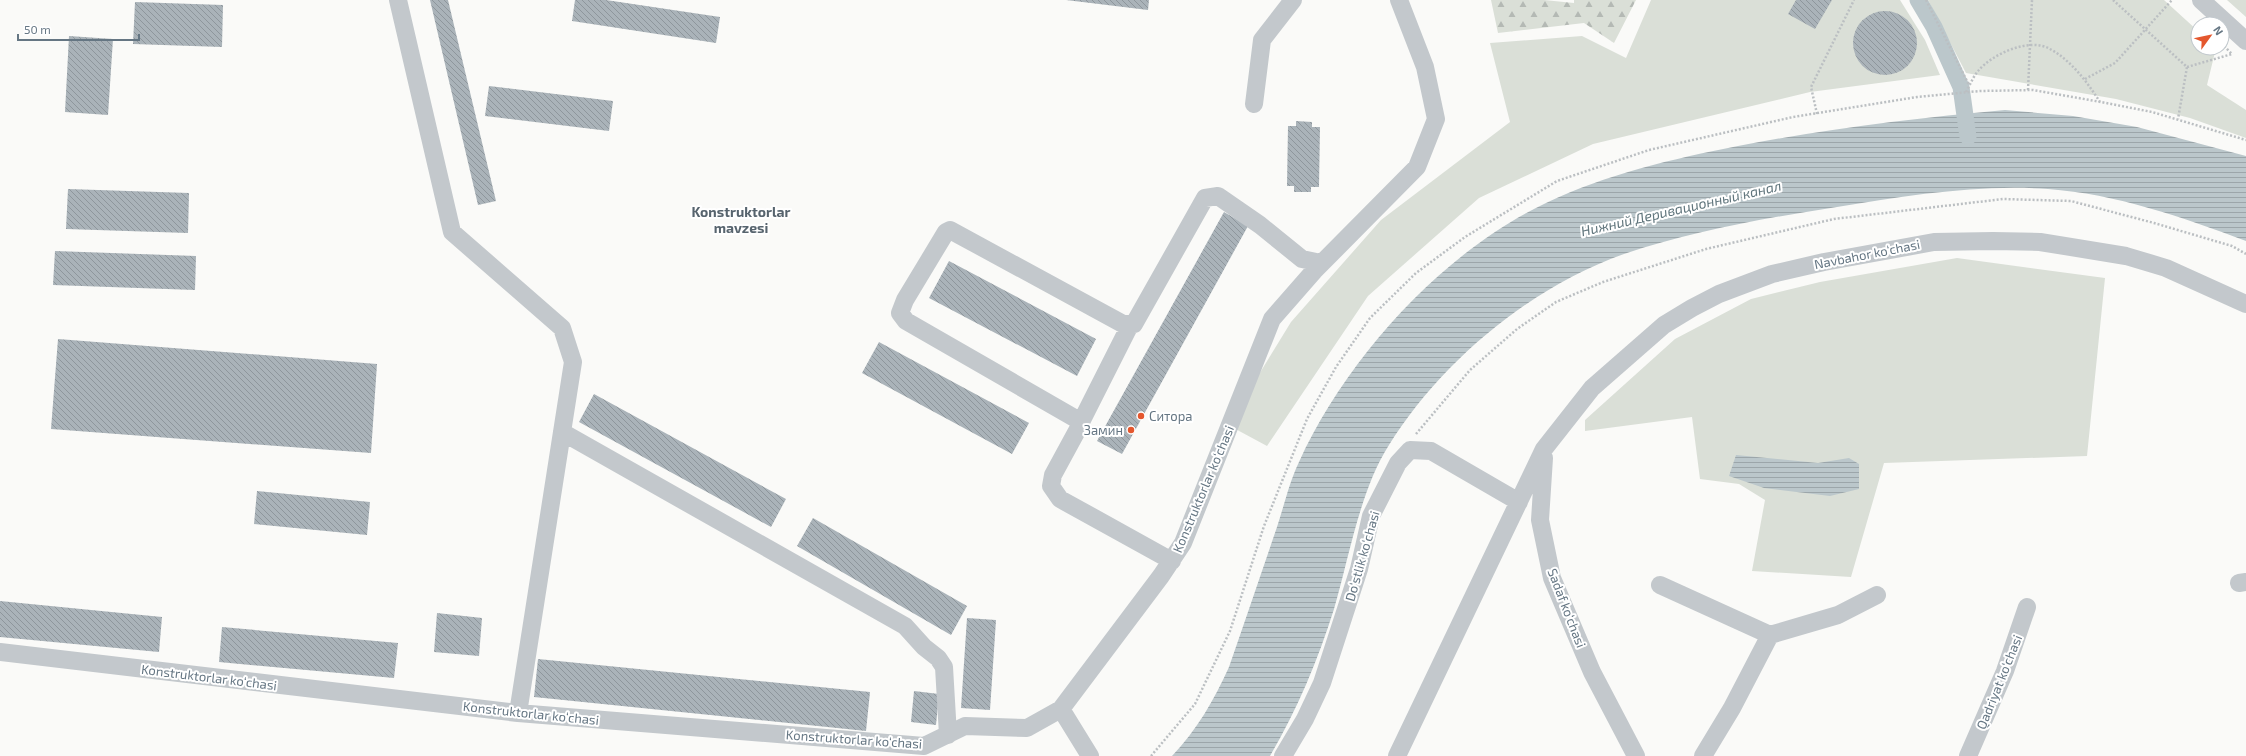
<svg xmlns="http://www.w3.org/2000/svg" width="2246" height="756" font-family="'Exo 2',sans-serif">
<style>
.green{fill:#dadfd7}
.forest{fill:url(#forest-firs)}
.water{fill:url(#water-rules)}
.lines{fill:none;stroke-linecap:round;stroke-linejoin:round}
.canal{stroke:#bbc7cb;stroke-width:17}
.building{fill:url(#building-back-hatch)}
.path{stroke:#bbbfc2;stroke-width:2.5;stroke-dasharray:2 2;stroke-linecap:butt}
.minor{stroke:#c3c8cc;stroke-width:18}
.poi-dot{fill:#e4572e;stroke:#fff;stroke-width:1.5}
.labels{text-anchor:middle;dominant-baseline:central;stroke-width:4;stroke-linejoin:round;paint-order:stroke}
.street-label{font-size:13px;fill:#657683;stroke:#fff}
.poi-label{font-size:13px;fill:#657683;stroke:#fff;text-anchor:start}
.water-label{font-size:14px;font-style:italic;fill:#60757c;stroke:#fff}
.neighbourhood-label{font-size:14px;font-weight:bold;fill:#57646e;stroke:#fff}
</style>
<defs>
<pattern id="forest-firs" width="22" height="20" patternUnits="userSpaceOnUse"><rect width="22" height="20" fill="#dadfd7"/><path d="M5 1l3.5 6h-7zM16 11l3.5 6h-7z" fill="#b4b9b4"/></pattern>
<pattern id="water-rules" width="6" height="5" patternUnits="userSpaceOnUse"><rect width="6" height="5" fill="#bbc7cb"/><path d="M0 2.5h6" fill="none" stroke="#9ca6aa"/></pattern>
<pattern id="building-back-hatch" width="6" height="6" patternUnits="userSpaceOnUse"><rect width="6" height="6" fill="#aab3b9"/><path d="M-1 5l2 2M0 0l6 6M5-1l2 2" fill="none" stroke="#8e969c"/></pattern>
</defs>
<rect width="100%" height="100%" fill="#fafaf8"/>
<!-- green -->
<path class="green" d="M1651,0H1900L1925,40L1940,75L1810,92L1593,144L1479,198L1368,296L1267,446L1228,425L1291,322L1381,220L1510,122L1490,43L1582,36L1626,58Z
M1928,0H2164L2198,31V48H2216L2207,85L2246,110V138L2190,118L2116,99L1966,73Z
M2227,0H2246V17Z
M1957,258L2105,278L2087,456L1884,463L1851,577L1752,571L1765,500L1739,484L1700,479L1692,417L1585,431V420L1675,339L1751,299L1820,282Z"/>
<!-- forest -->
<path class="forest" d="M1491,0H1544L1574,3V0H1636L1614,43L1584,23L1498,33Z"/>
<!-- water -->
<path class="water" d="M2005,110L2073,116L2137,127L2246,156V241C2182,217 2116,194 2048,189C1978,184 1906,196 1837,207C1766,218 1693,231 1624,254C1530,287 1441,362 1389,445C1360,490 1349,558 1334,609C1318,660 1297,710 1270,756H1172C1197,730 1214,700 1229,667C1245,621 1261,574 1277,527C1284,506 1289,483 1299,462C1346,359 1442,252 1546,203C1607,174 1672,159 1738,146C1826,129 1915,118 2005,110Z
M1736,455L1818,463L1849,458L1859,464V489L1830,496L1764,488L1729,476Z"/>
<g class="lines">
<!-- canal -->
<path class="canal" d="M1918,0L1934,27L1961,87L1968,137"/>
</g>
<!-- building -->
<path class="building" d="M430,0H448L496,201L478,205Z
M575,0H606L720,17L716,43L572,21Z
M1066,0H1149L1148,10Z
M1796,0H1832L1815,29L1788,14Z
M135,2L223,5L222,47L133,44Z
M1853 43a32 32 0 1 1 64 0a32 32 0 1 1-64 0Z
M69,36L113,39L108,115L65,112Z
M489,86L613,101L609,131L485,116Z
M1296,121L1312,122V127H1320L1319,187H1311V192H1294V186H1287L1288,126H1296Z
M68,189L189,193L188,233L66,229Z
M1224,212L1248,226L1122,454L1097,441Z
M55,251L196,256L195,290L53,285Z
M949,261L1096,339L1077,376L929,298Z
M58,339L377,364L371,453L51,429Z
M879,342L1029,423L1012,454L862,373Z
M594,394L786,499L771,527L579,422Z
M257,491L370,502L367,535L254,524Z
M813,518L967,606L951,635L797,546Z
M0,601L162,617L159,652L0,637Z
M437,613L482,618L479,656L434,652Z
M967,618L996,620L990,710L961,708Z
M222,627L398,643L394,678L219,662Z
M538,659L870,692L866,731L534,697Z
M914,691L939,694L936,725L911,722Z"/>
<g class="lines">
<!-- path -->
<path class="path" d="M1926,0L1969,85
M2113,0L2187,67L2178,119
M2187,67L2232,54L2225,47
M2085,79L2115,63L2172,0
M2028,90L2032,0
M1966,92C1970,85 1973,77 1978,71C1992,54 2030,37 2050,49C2072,61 2087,82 2100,102
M1817,114L1811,87L1854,0
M1416,434L1470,370L1517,329L1556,302L1603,282L1706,249L1834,219L2003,199L2071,201L2154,223L2232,246L2246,254
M1151,756L1195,704L1230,631L1264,526L1307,419L1336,367L1370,318L1416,273L1465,237L1557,181L1649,150L1793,117L1917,97L1980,91L2033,90L2101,102L2152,112L2246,140"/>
<!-- minor -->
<path class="minor" d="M398,0L452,232L562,328L573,362L518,713
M2201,0L2246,41
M1254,104L1262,40L1293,0
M1080,424L1130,325
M562,432L905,626L924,647L938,658L944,667L948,735
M1544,458L1540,520L1552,578L1592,672L1636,756
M1172,561L1060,499L1051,486L1053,475L1078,429L1080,424L1078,420L906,321L900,313L905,300L946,232L950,230L1123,324H1134L1205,198L1218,196L1260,225L1302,259L1321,263
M2239,583L2246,582
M1660,585L1770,635L1838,615L1877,595
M0,652L518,713L924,746L965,726L1027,728L1061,709L1161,576L1183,543L1272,319L1314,271L1417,167L1436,119L1425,67L1399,0
M1061,709L1090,756
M1283,756L1305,719L1322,683L1359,569L1371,516L1398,463L1410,450L1431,451L1519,502
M1397,756L1544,449L1592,388L1664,325L1692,308L1719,294L1772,274L1824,262L1934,242L1993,241L2040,242L2126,256L2166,268L2246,304
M1703,756L1732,708L1770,635
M1968,756L2005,671L2027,607"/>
</g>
<!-- markers -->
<g class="poi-dot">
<circle cx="1141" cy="416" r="4"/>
<circle cx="1131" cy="430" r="4"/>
</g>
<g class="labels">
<!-- street labels -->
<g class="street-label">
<text transform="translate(1867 254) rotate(-11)">Navbahor ko‘chasi</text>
<text transform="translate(1203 489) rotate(-67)">Konstruktorlar ko‘chasi</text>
<text transform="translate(1362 556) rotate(-74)">Do‘stlik ko‘chasi</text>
<text transform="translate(1567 608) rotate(69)">Sadaf ko‘chasi</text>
<text transform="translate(209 677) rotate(7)">Konstruktorlar ko‘chasi</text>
<text transform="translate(1999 682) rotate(-68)">Qadriyat ko‘chasi</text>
<text transform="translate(531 713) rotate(6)">Konstruktorlar ko‘chasi</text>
<text transform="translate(854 739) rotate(4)">Konstruktorlar ko‘chasi</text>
</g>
<!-- poi labels -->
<g class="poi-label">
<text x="1149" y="416">Ситора</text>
<text x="1123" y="430" text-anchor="end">Замин</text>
</g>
<!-- water labels -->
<g class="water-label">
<text transform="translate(1681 208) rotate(-13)">Нижний Деривационный канал</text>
</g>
<!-- neighbourhood labels -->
<g class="neighbourhood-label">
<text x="741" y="211">Konstruktorlar<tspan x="741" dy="16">mavzesi</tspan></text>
</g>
</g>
<!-- north arrow -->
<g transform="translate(2210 36) rotate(57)"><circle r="19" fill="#ffffff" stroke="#c1c8cd"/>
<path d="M0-3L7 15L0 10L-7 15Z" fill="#e4572e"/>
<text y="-6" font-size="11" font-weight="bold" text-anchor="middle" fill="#657683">N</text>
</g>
<!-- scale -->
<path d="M18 34v6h121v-6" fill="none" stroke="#657683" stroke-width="2"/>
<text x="24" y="34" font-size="12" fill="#657683" stroke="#ffffff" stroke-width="3" paint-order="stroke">50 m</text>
</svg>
